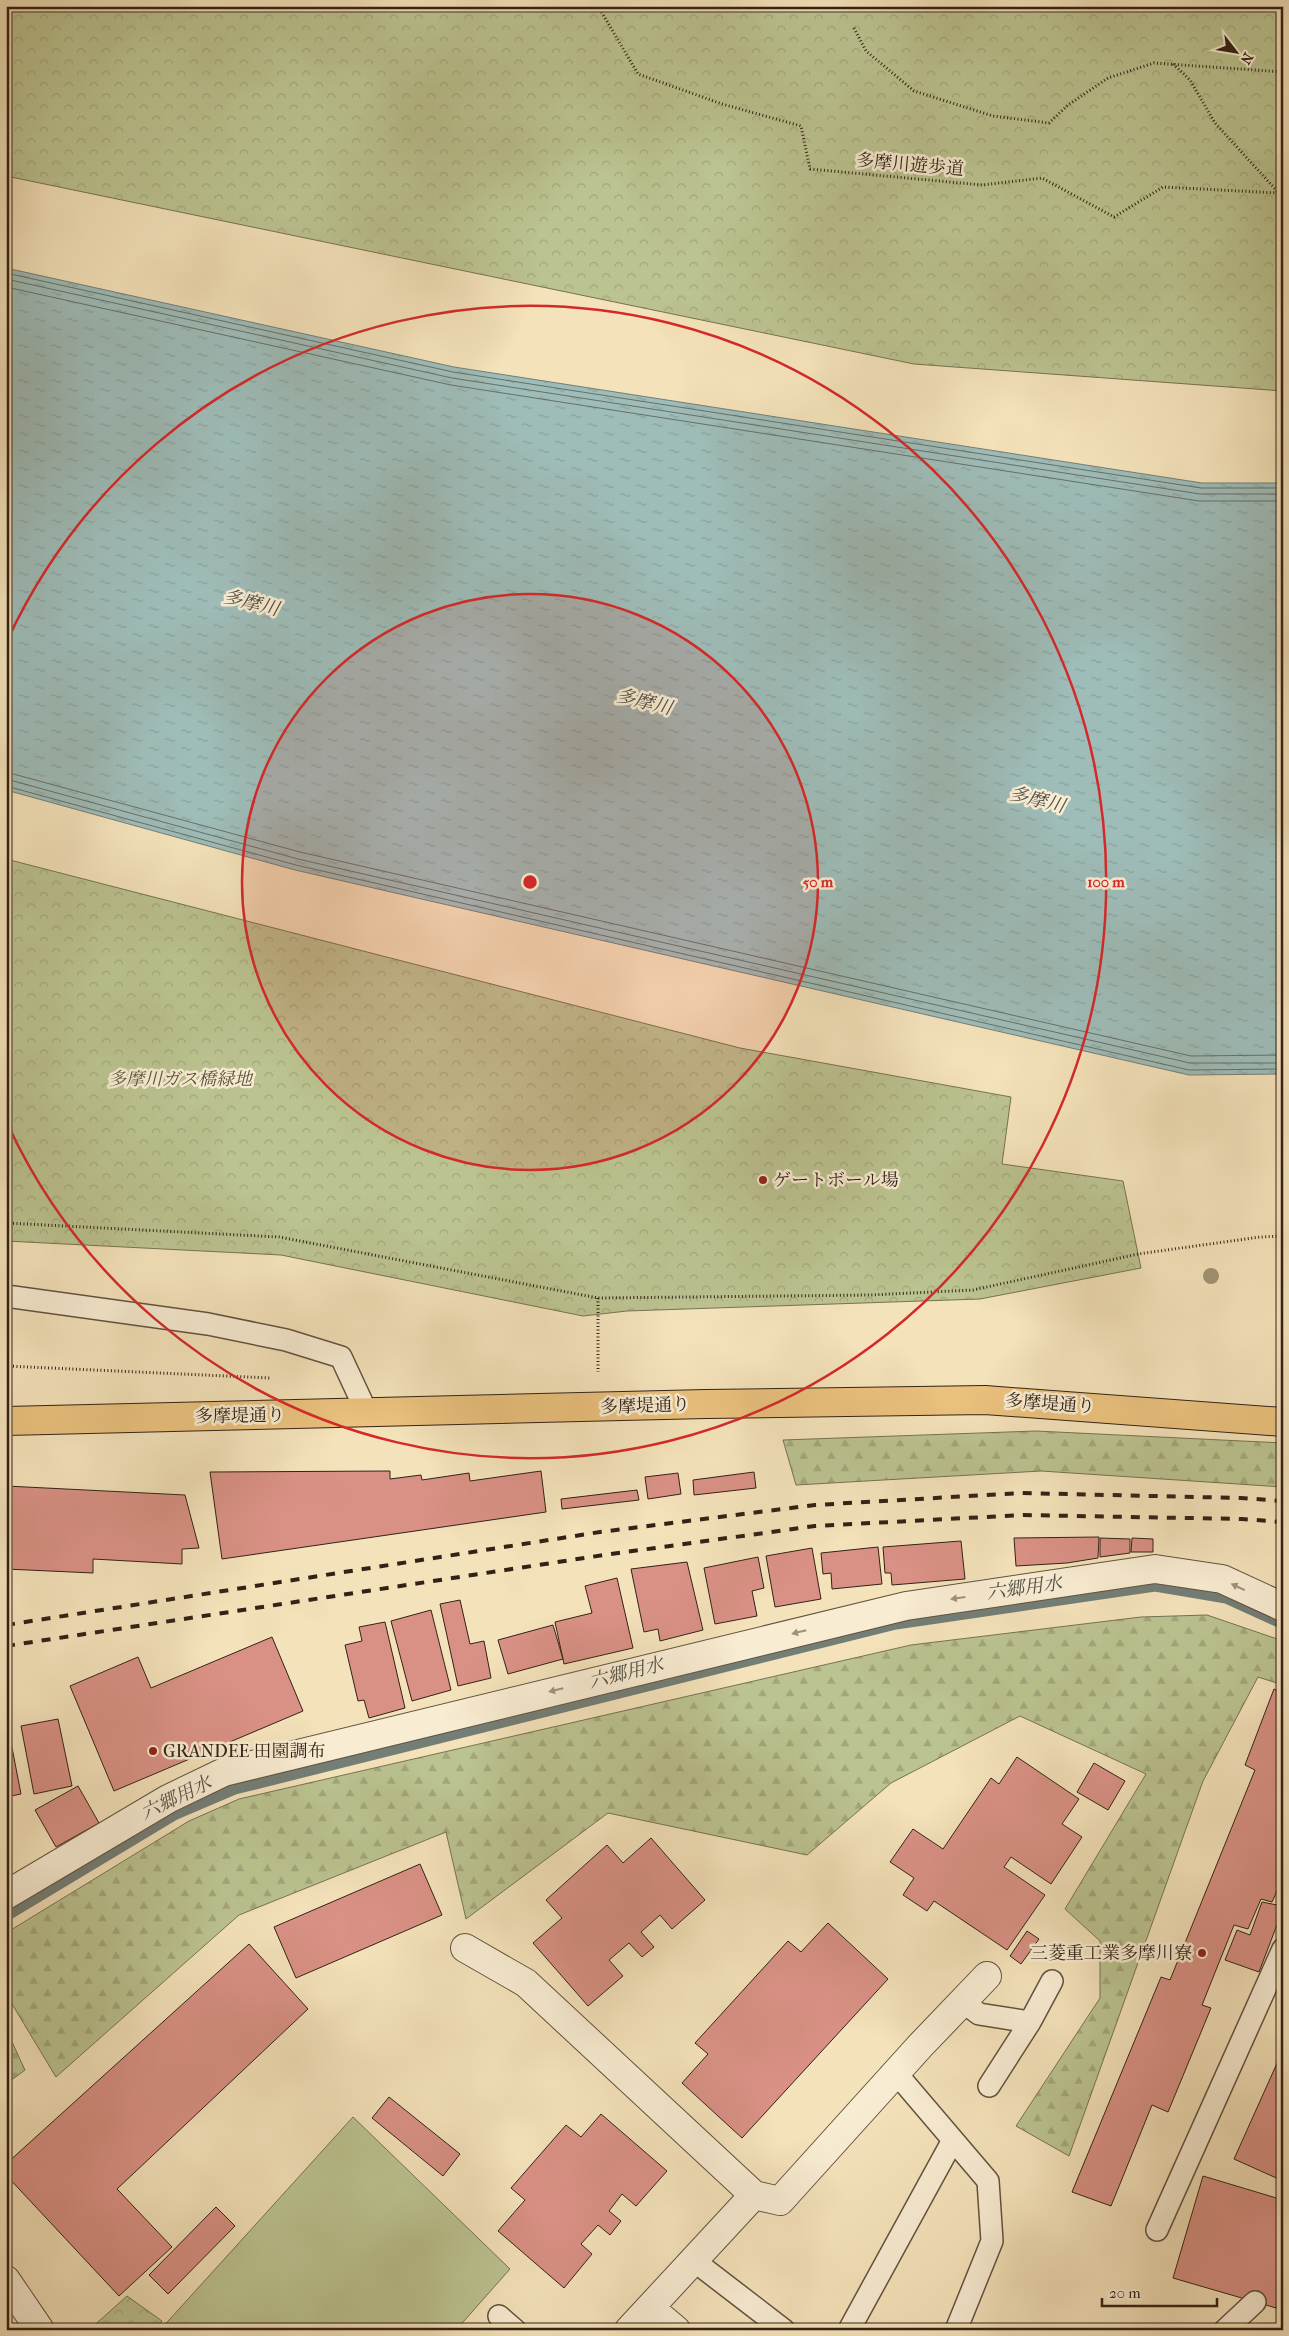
<svg xmlns="http://www.w3.org/2000/svg" width="1289" height="2336" font-family="'IM FELL French Canon','Noto Serif JP',serif">
<style>
.grass{fill:#bbc390;stroke:#767253}
.forest{fill:url(#forest-firs);stroke:#767253}
.cemetery{fill:url(#cemetery-stones);stroke:#767253}
.park{fill:url(#park-crowns);stroke:#767253}
.water{fill:url(#water-ripples);stroke:#737e77}
.lines{fill:none;stroke-linecap:round;stroke-linejoin:round}
.shore{stroke:#686f67;stroke-width:1}
.stream{stroke:#737e77;stroke-width:11}
.building{fill:#d99185;stroke:#322216}
.lane-casing{stroke:#62523f;stroke-width:24}
.street-casing{stroke:#62523f;stroke-width:30}
.primary-casing{stroke:#322216;stroke-width:30}
.path{stroke:#322216;stroke-width:3;stroke-dasharray:1 2.5;stroke-linecap:butt}
.lane{stroke:#f8ecd2;stroke-width:21}
.street{stroke:#f8ecd2;stroke-width:28}
.primary{stroke:#eac17d;stroke-width:28}
.rail{stroke:#322216;stroke-width:4;stroke-dasharray:9 9;stroke-linecap:butt}
.tree{fill:#a09374}
.oneway{fill:#9f917d}
.ring{fill:none;stroke:#d62828;stroke-width:2.5}
.poi-dot{fill:#8f2418;stroke:#f8ecd2;stroke-width:2}
.labels{text-anchor:middle;dominant-baseline:central;stroke-width:5;stroke-linejoin:round;paint-order:stroke}
.street-label{font-size:18px;fill:#322216;stroke:#f8ecd2}
.park-label{font-size:18px;font-style:italic;fill:#5b523b;stroke:#f8ecd2}
.poi-label{font-size:18px;fill:#322216;stroke:#f8ecd2;text-anchor:start}
.water-label{font-size:19px;font-style:italic;fill:#525047;stroke:#f8ecd2}
.centre{fill:#d62828;stroke:#f8ecd2;stroke-width:2.5}
.ring-label{font-size:15px;text-anchor:middle;font-weight:bold;fill:#d62828;stroke:#f8ecd2;stroke-width:5;stroke-linejoin:round;paint-order:stroke}
</style>
<defs>
<pattern id="forest-firs" width="22" height="20" patternUnits="userSpaceOnUse" patternTransform="scale(1.25)"><rect width="22" height="20" fill="#bbc390"/><path d="M5 1l3.5 6h-7zM16 11l3.5 6h-7z" fill="#a1a77b"/></pattern>
<pattern id="cemetery-stones" width="16" height="16" patternUnits="userSpaceOnUse" patternTransform="scale(1.25)"><rect width="16" height="16" fill="#bbc390"/><path d="M2 7V4a2 2 0 0 1 4 0v3zM10 15v-3a2 2 0 0 1 4 0v3z" fill="#a1a77b"/></pattern>
<pattern id="park-crowns" width="20" height="18" patternUnits="userSpaceOnUse" patternTransform="scale(1.25)"><rect width="20" height="18" fill="#bbc390"/><path d="M2 6a3 3 0 1 1 6 0M12 15a3 3 0 1 1 6 0" fill="none" stroke="#a1a77b"/></pattern>
<pattern id="water-ripples" width="26" height="14" patternUnits="userSpaceOnUse" patternTransform="scale(1.25)"><rect width="26" height="14" fill="#9ebcb8"/><path d="M2 4q2-2 4 0t4 0M15 11q2-2 4 0t4 0" fill="none" stroke="#89a19d"/></pattern>
</defs>
<rect width="100%" height="100%" fill="#f4e2ba"/>
<filter id="stains"><feTurbulence type="fractalNoise" baseFrequency=".004" numOctaves="4"/><feColorMatrix values="0 0 0 0 .2 0 0 0 0 .09 0 0 0 0 .02 0 0 0 .5 -.17"/></filter>
<radialGradient id="worn" r=".72"><stop offset=".6" stop-color="#630" stop-opacity="0"/><stop offset="1" stop-color="#630" stop-opacity=".3"/></radialGradient>
<!-- grass -->
<path class="grass" d="M353,2117L510,2269L456,2330H160Z"/>
<!-- forest -->
<path class="forest" d="M1036,1431L1283,1443V1487L1041,1471L796,1485L783,1440Z
M1207,1615L1283,1641V1685L1258,1677L1203,1781L1069,2156L1016,2126L1100,1998V1941L1065,1909L1146,1774L1020,1716L891,1783L807,1855L608,1813L466,1919L446,1832L239,1915L56,2077L6,1994V1933L189,1821L239,1799L911,1645L1141,1617Z"/>
<!-- cemetery -->
<path class="cemetery" d="M6,2029L25,2070L6,2084Z"/>
<!-- park -->
<path class="park" d="M6,6H1283V391L914,364L6,176Z
M6,859L740,1048L1011,1097L1002,1164L1123,1181L1141,1268L980,1299L627,1311L583,1316L281,1255L6,1241Z
M127,2296L162,2321L155,2330H89Z"/>
<!-- water -->
<path class="water" d="M6,268L454,367L1202,483H1283V1074L1189,1075L295,870L6,790Z"/>
<g class="lines">
<!-- shore -->
<path class="shore" d="M6,273L453,372L1201,488H1283
M6,279L452,378L1200,494H1283
M6,287L451,385L1199,501H1283
M6,772L300,852L1191,1056L1283,1055
M6,779L298,859L1190,1063H1283
M6,786L296,865L1189,1070L1283,1069"/>
<!-- stream -->
<path class="stream" d="M6,1916L174,1815L235,1789L896,1624L1155,1586L1226,1598L1283,1624"/>
</g>
<!-- building -->
<path class="building" d="M390,1471V1479L421,1475L422,1480L469,1473L470,1481L541,1471L546,1512L222,1559L210,1472Z
M754,1472L756,1488L694,1495L693,1480Z
M678,1473L681,1494L648,1499L645,1477Z
M6,1486L185,1495L199,1548L182,1549V1564L93,1559V1573L6,1569Z
M637,1490L639,1500L562,1509L561,1499Z
M1099,1537L1098,1558L1067,1563L1016,1566L1014,1538Z
M1100,1538L1130,1539V1553L1100,1557Z
M1132,1538L1153,1539V1552H1131Z
M961,1541L965,1579L892,1585L891,1573H885L883,1547Z
M878,1547L882,1584L832,1589L831,1573L823,1574L821,1553Z
M812,1548L821,1599L775,1607L766,1556Z
M758,1557L764,1588L752,1591L757,1616L715,1624L704,1568Z
M687,1562L703,1630L660,1641L658,1629L644,1632L631,1569Z
M617,1578L633,1648L564,1664L555,1622L592,1613L585,1586Z
M460,1600L470,1644L484,1641L491,1678L458,1686L440,1604Z
M431,1610L451,1690L412,1701L391,1621Z
M385,1622L405,1708L369,1718L364,1700L358,1701L345,1645L362,1641L359,1627Z
M553,1625L563,1659L508,1674L498,1640Z
M272,1637L303,1711L114,1791L70,1686L138,1657L151,1688Z
M1274,1689L1283,1693V1878L1272,1902L1261,1899L1248,1929L1234,1925L1202,2005L1211,2008L1168,2112L1152,2105L1111,2206L1072,2192L1161,1977L1170,1980L1255,1770L1245,1765Z
M58,1719L72,1786L34,1794L21,1726Z
M6,1732H9L21,1794L6,1797Z
M1017,1757L1079,1799L1062,1824L1082,1837L1051,1884L1011,1857L1004,1867L1045,1895L1007,1950L934,1901L927,1911L903,1895L914,1878L890,1862L913,1829L943,1849L991,1778L999,1784Z
M1094,1763L1125,1781L1108,1810L1077,1792Z
M78,1786L99,1823L56,1847L35,1810Z
M651,1838L705,1900L672,1929L660,1915L641,1932L654,1947L642,1957L629,1943L609,1960L623,1976L588,2006L533,1943L562,1918L546,1900L607,1845L623,1863Z
M420,1864L442,1915L296,1978L274,1927Z
M1283,1892V1909L1259,1972L1225,1960L1237,1930L1250,1935L1262,1902L1277,1905Z
M828,1923L888,1979L742,2138L682,2083L708,2054L695,2043L788,1941L801,1952Z
M1027,1931L1039,1939L1021,1964L1010,1956Z
M249,1944L308,2009L117,2189L172,2247L119,2296L6,2175V2164Z
M1283,2050V2181L1234,2159Z
M389,2097L460,2154L443,2176L372,2118Z
M601,2114L667,2171L636,2206L622,2194L609,2211L621,2221L610,2235L598,2225L581,2244L592,2254L564,2288L498,2231L525,2200L511,2188L566,2125L581,2137Z
M1203,2176L1283,2200V2310L1173,2278Z
M216,2207L235,2226L168,2294L149,2275Z"/>
<g class="lines">
<defs>
<path id="lane" d="M6,1296L208,1324L286,1340L341,1357L367,1413
M963,2002L979,2014L1030,2022L989,2086
M1030,2022L1052,1981
M896,2073L988,2181L992,2241L956,2330
M1157,2230L1283,1949
M693,2260L784,2330
M499,2316L515,2330
M849,2330L953,2140
M1225,2330L1255,2302"/>
<path id="street" d="M6,1895L168,1799L224,1772L906,1606L1155,1569L1222,1579L1283,1607
M465,1948L526,1983L754,2195L780,2201L920,2046L987,1976
M6,2280L40,2330
M650,2308L676,2330
M629,2330L754,2195"/>
<path id="primary" d="M6,1421L706,1404L985,1400L1283,1422"/>
</defs>
<!-- lane casing -->
<use href="#lane" class="lane-casing"/>
<!-- street casing -->
<use href="#street" class="street-casing"/>
<!-- primary casing -->
<use href="#primary" class="primary-casing"/>
<!-- path -->
<path class="path" d="M598,6L638,74L722,104L801,126L810,169L982,185L1042,178L1114,217L1163,187L1278,193L1283,196
M854,28L866,51L914,91L993,116L1049,123L1068,105L1108,78L1154,63L1283,72
M1173,64L1190,80L1215,123L1278,192
M6,1223L279,1237L598,1298L870,1295L973,1290L1138,1254L1260,1237L1283,1236
M598,1298V1372
M6,1366L270,1378"/>
<!-- lane -->
<use href="#lane" class="lane"/>
<!-- street -->
<use href="#street" class="street"/>
<!-- primary -->
<use href="#primary" class="primary"/>
<!-- rail -->
<path class="rail" d="M6,1625L600,1532L815,1505L1021,1493L1241,1498L1283,1501
M6,1646L604,1555L815,1526L1023,1515L1242,1519L1283,1522"/>
</g>
<!-- trees -->
<circle class="tree" cx="1211" cy="1276" r="8"/>
<!-- one-way arrows -->
<defs><path id="oneway-solid" d="M-6-.8H1V-3.2L6.5 0L1 3.2V.8H-6Z" transform="scale(1.25)"/></defs>
<g class="oneway">
<use href="#oneway-solid" transform="translate(1238 1587) rotate(-155)"/>
<use href="#oneway-solid" transform="translate(958 1598) rotate(172)"/>
<use href="#oneway-solid" transform="translate(799 1632) rotate(166)"/>
<use href="#oneway-solid" transform="translate(556 1690) rotate(166)"/>
</g>
<!-- distance rings -->
<circle cx="530" cy="882" r="288" fill="#d62828" fill-opacity=".12"/>
<g class="ring">
<circle cx="530" cy="882" r="288"/>
<path d="M8 639A576 576 0 1 1 8 1125"/>
</g>
<!-- markers -->
<g class="poi-dot">
<circle cx="763" cy="1180" r="5"/>
<circle cx="153" cy="1751" r="5"/>
<circle cx="1202" cy="1953" r="5"/>
</g>
<g class="labels">
<!-- street labels -->
<g class="street-label">
<text transform="translate(910 165) rotate(5)">多摩川遊歩道</text>
<text transform="translate(1050 1404) rotate(4)">多摩堤通り</text>
<text transform="translate(645 1406) rotate(-2)">多摩堤通り</text>
<text transform="translate(240 1416) rotate(-1)">多摩堤通り</text>
</g>
<!-- park labels -->
<g class="park-label">
<text x="180" y="1079">多摩川ガス橋緑地</text>
</g>
<!-- poi labels -->
<g class="poi-label">
<text x="773" y="1180">ゲートボール場</text>
<text x="163" y="1751">GRANDEE 田園調布</text>
<text x="1192" y="1953" text-anchor="end">三菱重工業多摩川寮</text>
</g>
<!-- water labels -->
<g class="water-label">
<text transform="translate(251 603) rotate(14)">多摩川</text>
<text transform="translate(644 702) rotate(14)">多摩川</text>
<text transform="translate(1037 800) rotate(14)">多摩川</text>
<text transform="translate(1024 1588) rotate(-8)">六郷用水</text>
<text transform="translate(626 1673) rotate(-14)">六郷用水</text>
<text transform="translate(176 1798) rotate(-26)">六郷用水</text>
</g>
</g>
<circle cx="530" cy="882" r="8" class="centre"/>
<g class="ring-label">
<text x="818" y="887">50 m</text>
<text x="1106" y="887">100 m</text>
</g>
<!-- margin -->
<rect width="1289" height="2336" fill="none" stroke="#f4e2ba" stroke-width="25"/>
<rect x="8" y="8" width="1274" height="2321" fill="none" stroke="#322216" stroke-width="2.5"/>
<rect x="12" y="12" width="1264" height="2311" fill="none" stroke="#322216"/>
<!-- north arrow -->
<g transform="translate(1236 52) rotate(121)" stroke="#f8ecd2" stroke-width="4" paint-order="stroke">
<path d="M0-4L9 19L0 12L-9 19Z" fill="#322216"/>
<text y="-8" font-size="14" font-weight="bold" text-anchor="middle" fill="#322216">N</text>
</g>
<!-- scale -->
<path d="M1102 2298v8h115v-8" fill="none" stroke="#322216" stroke-width="2.5"/>
<text x="1109" y="2298" font-size="15" fill="#322216" stroke="#f8ecd2" stroke-width="4" paint-order="stroke">20 m</text>
<rect width="100%" height="100%" filter="url(#stains)"/>
<rect width="100%" height="100%" fill="url(#worn)"/>
</svg>
